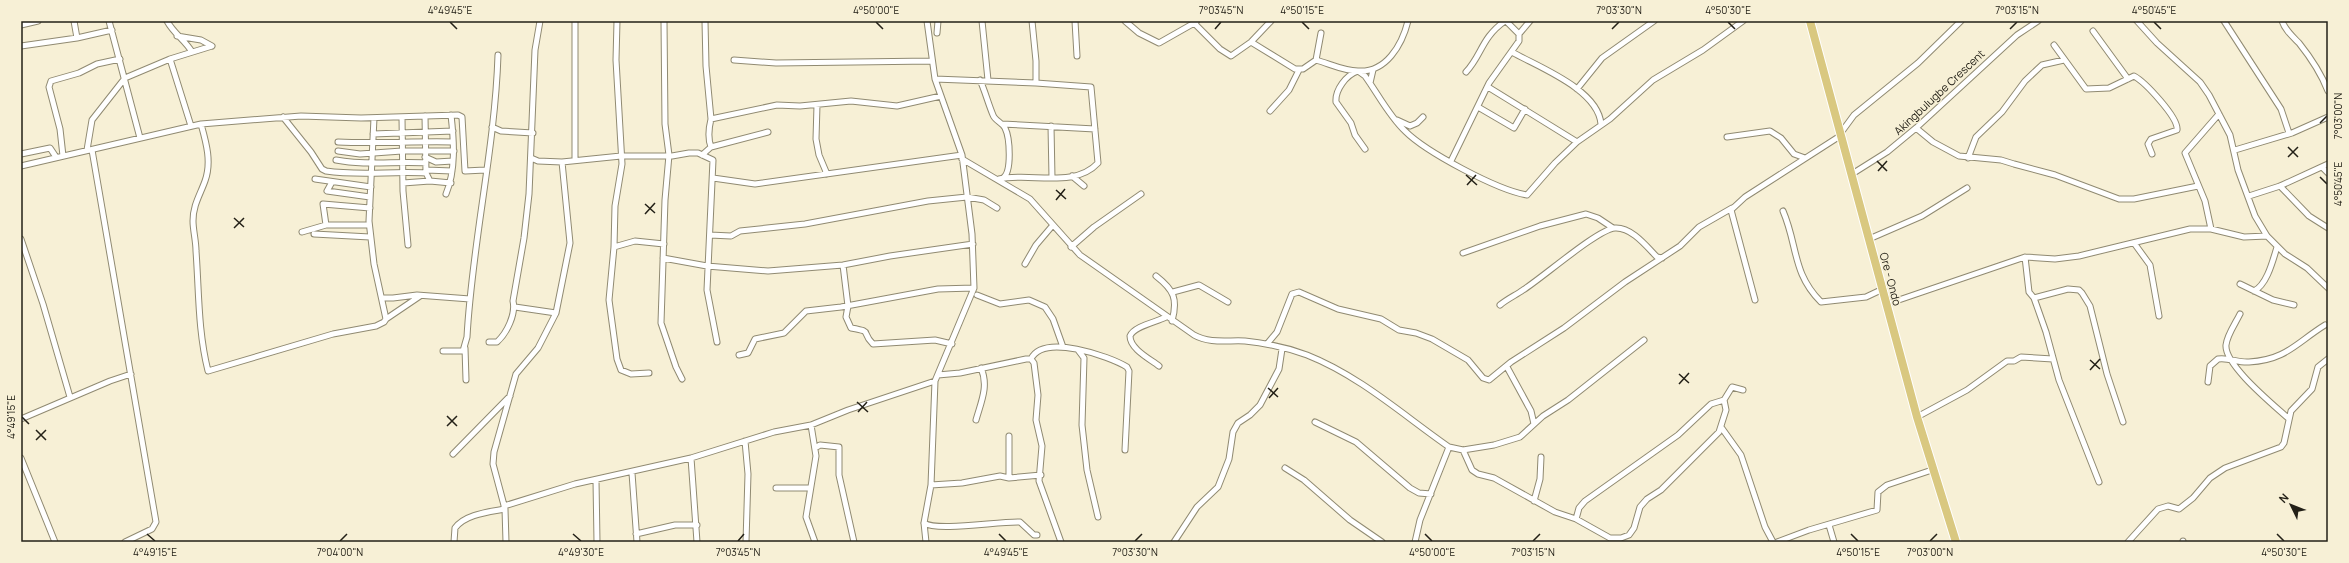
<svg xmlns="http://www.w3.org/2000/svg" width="2349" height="563" font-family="Manrope,sans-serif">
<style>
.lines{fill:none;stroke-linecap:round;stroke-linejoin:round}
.minor-casing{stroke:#908a72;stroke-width:7}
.primary-casing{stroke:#fff;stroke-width:10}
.minor{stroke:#fff;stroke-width:5}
.primary{stroke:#d9c880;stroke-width:8}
.ticks{fill:none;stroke:#232017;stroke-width:1.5}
.labels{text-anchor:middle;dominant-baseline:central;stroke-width:3;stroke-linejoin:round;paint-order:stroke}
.street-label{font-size:11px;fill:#232017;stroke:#f7f0d6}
.neatline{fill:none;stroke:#232017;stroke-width:1.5}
.ticks-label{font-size:10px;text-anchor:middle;fill:#232017}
</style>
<rect width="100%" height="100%" fill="#f7f0d6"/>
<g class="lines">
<defs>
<path id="minor" d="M74,21L77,38
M109,21L140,138
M167,21C174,34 185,40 192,52
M617,21L616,60L622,164L615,206L614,247L609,300L617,359L621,370L631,374L649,373
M664,21L665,124L669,155L665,200L661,323L676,367L682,379
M705,21L706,66L711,119
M982,21L988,80
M1075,21L1077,56
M1125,21L1139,33L1159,43L1196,22
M2137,21L2157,43L2200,82L2209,95L2230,135L2238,170L2255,216L2267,236L2285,254L2307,268L2328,288
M2224,21L2281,109L2289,133
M2282,21C2285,30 2292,36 2299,43C2311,58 2321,73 2328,91
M1194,23L1220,49L1231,56L1251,42L1271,21
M21,25L38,21
M2093,31L2128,79
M937,33L938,21
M1519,34L1530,21
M177,36L201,40L212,46
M1251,42L1295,69H1303L1316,60C1330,64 1344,71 1358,71C1386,73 1402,45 1408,21
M2054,45L2086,89L2109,88L2134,76C2145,82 2179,118 2177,130L2151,139L2148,144L2152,154
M21,46L77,38L112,30
M1512,52C1538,67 1598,89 1601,124
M170,59L191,126
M734,60L776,63L932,61
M1316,60L1321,33
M1466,72C1482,55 1481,38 1505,21
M935,79L1036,83V61L1032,21
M980,80C985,91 988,103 993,115C995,121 1002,122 1005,128C1010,138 1012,172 1003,178
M1370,83L1373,70
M1488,87L1577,142
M1577,89L1602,58L1654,21
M817,105L816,139L819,155L827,174
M1478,107L1514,128L1525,109
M1270,111L1289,90L1299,70
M425,116L426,173L430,181
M283,117L311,152L322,169L326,171C359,176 392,171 426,173
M402,117L403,191L408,245
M1397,120L1410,126L1417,123L1423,117
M201,124C206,142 212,162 205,181C200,195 193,205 193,221C193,230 196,241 196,251C199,292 198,331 208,371L333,334L376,326L384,322L386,319L374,264L369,221L374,118
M1002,124L1095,129
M1051,126L1052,178
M492,127L501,131L533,133
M1916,128L1933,142L1959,156L2001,160L2014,164L2055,175L2119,199H2134L2198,186
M373,134L453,131
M1840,134L1854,115L1918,63L1961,21
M1727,137L1770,131L1781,138L1794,154L1805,158
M338,142C376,144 414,141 453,142
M711,147L768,132
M1365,149L1355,135L1351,123L1336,102C1335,90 1346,75 1358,71L1365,76C1378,94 1389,116 1405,131C1426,152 1497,190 1527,195L1555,163L1577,142L1610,119L1653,80L1703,50L1743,21
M87,150L92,120L125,78L170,59L212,46
M92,150L156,522L152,529L125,542
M2235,150L2292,133L2328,117
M338,151L360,154L402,151H454
M21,154L50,148L56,157
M702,155L711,147C708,139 709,127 711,119L777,105L800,106L851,101L897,106L941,96
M63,156L60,129L49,87L51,81L79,73L97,64L120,59
M425,157L436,162L453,161
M531,158L538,161L562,162L621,156H672L689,153H698L713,160L707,290L717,342
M1968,158L1976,137L2002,112L2025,81L2042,65L2064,60
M962,159L1030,199L1080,255L1194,335C1210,344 1228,340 1245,341C1265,343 1288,348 1307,355C1360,376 1403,415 1449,447L1463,450L1494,445L1520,437L1543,416L1568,400L1644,340
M336,160C366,166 395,161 426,163
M575,160V21
M1451,161L1489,83L1519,41V34L1506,21
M21,166L201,124L301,116L361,118L458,115L462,117L465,171L485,170
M2322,167L2328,173
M426,170L452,171
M1852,174L1887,152L1916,128L2017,35L2038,21
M1072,176L1084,186
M713,178L755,184L962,155
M315,179L371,187
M999,179C1030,172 1074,189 1098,163L1091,87L1036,83
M332,182L327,191L370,197
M403,183L430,181L451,183
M2280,186L2309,216L2328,228
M446,194C456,170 454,141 451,115
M2249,196L2280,186L2328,164
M1783,211C1798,246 1792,273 1821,302L1866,297L1883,289
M326,225L323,204L370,208
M2211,229L2205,201L2185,153L2219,114
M302,232L326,225H369
M314,234L370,237
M710,235L731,236L740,231L805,224L928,201L967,197L984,200L997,208
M21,239L43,304L70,397
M1869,239L1922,216L1967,188
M2134,243L2150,265L2159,316
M614,247L635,241L664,244
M1071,247L1094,227L1141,194
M1463,253L1540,226L1586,214L1598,218L1613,228
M2025,257L2029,292L2034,298L2046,332L2059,380L2099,482
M663,258L707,266L768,271L843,265L890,256L973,244
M1025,264L1036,245L1053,225
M843,265L848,306L846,317L851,328C874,332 860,331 873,344L935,340L952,344
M1156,276C1174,290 1178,299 1172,321
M2240,284L2273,300L2294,305
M2254,291C2267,285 2273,260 2277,247
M1173,292L1199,285L1228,302
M977,295L1000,304L1029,300L1045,307L1053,319L1063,347
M382,298H393L417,295L470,299
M2034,298L2068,289L2079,290L2082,293L2090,306L2107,374L2123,422
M1755,300L1731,210L1745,197L1840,136
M1887,304L2025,257L2055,259L2079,256L2190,229H2211L2244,237L2267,236
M1500,305C1507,299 1516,295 1523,290C1541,279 1598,229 1615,228C1632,227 1647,247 1657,257L1662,258
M515,307L556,313
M2240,314C2235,324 2227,335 2226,345C2224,365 2275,406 2289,419
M386,319L420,296
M489,342H497C507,333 516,314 513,301L524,238L529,194L535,50L540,21
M1267,344L1277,332L1292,294L1299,292L1338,309L1381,319L1399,330L1416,333L1432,339L1468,360L1483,378L1489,380L1511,362L1564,328L1625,282L1680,246L1699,227L1732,208
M465,348L466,380
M1078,350L1084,358L1082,425L1087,470L1098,517
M443,351H463L467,337C472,243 495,149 498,55
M739,355L748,353L755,339L784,333L806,311L841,307L938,289L974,288
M1031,359C1043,333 1109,356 1127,367L1129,371L1125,450
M1159,366C1150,359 1130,349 1130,336C1134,326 1157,322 1166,317
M1507,367L1531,411L1534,424
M938,375L960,373L1026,359H1031L1034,363L1038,395L1036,420L1042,446L1039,481L1061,542
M2208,382L2210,366L2218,359C2228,357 2238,363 2249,362C2286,360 2296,343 2325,325
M1917,417L1967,390L2007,361H2014L2021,357L2053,359
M21,419L110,381L131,374
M976,420C981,402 989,386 981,368
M1315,422L1356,442L1410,488L1419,493L1431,494
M811,425L816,456L806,517L815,542
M1721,427L1741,455L1765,527L1773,542
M745,441L748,474L746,542
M815,448L820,445L839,447V475L854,542
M1463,450L1472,470L1478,474L1494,478L1555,512L1576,519L1610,538H1621L1629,535L1634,528L1640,507L1647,499L1661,490L1719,432L1726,410L1724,400L1732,387L1743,390
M453,454L510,396
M21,458L55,542
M691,458L697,542
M1285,468L1304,480L1350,520L1382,542
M632,473L637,542
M1009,478V436
M596,480L597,542
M931,485L962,483L1000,476L1009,478L1041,475
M776,488H810
M1534,501L1540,479L1541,457
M504,506L575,484L691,458L774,432L811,425L848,410L935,381
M1576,519L1579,508L1585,501L1678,435L1711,404L1724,400
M924,523C938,532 999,521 1020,522L1034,535H1037
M1829,525L1834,542
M636,534L675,525H697
M454,542L455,528C465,514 489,512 505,509
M506,542L505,509L493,464L494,452L516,374L538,348L556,313L570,243L562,162
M926,542L924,523L931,485L935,381L974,288L972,234L962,155L935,79L927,21
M1174,542L1197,507L1218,487L1229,459L1233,432L1238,423L1250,415L1260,405L1279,369L1282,349
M1415,542L1420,520L1449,447
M1777,542L1809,530L1877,510L1878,492L1887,485L1932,470
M2128,542L2158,509L2168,506L2179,509L2193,498L2210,478L2225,468L2281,447L2284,443L2291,411L2312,389L2318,367L2328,359
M2183,542V541"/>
<path id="primary" d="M1810,21L1917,417L1956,542"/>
</defs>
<!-- minor casing -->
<use href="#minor" class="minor-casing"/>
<!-- primary casing -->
<use href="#primary" class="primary-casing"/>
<!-- minor -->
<use href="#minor" class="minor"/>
<!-- primary -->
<use href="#primary" class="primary"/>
</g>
<!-- ticks -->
<path class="ticks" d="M450,22L457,29M876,22L883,29M1302,22L1309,29M1728,22L1735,29M2154,22L2161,29M1215,29L1221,22M1612,29L1619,22M2010,29L2017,22M2320,123L2327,116M2288,147L2298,157M2288,157L2298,147M1877,161L1887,171M1878,171L1887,161M1466,175L1477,185M2320,177L2327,184M1467,185L1476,175M1056,190L1066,199M1056,200L1065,189M645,204L655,213M645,214L655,203M234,218L244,227M234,228L244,218M2090,360L2100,369M2090,370L2100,359M1679,374L1689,383M1679,384L1689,373M1268,388L1278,397M1269,398L1278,388M857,402L868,412M858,412L867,402M447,416L457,426M22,417L29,424M447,426L457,416M36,430L46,440M36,440L46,430M147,534L155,541M573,534L581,541M999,534L1006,541M1425,534L1432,541M1851,534L1858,541M2277,534L2284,541M340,541L347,534M738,541L744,534M1135,541L1142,534M1533,541L1540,534M1930,541L1937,534"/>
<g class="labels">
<!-- street labels -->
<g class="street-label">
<text transform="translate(1939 92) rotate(-43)">Akingbulugbe Crescent</text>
<text transform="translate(1891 279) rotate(75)">Ore - Ondo</text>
</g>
</g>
<!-- border -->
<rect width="2349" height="563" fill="none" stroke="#f7f0d6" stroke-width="44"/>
<!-- north arrow -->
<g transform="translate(2291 505) rotate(313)" stroke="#f7f0d6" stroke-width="3" paint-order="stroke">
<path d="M0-3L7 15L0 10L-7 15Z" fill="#232017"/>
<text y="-6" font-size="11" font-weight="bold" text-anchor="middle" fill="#232017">N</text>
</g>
<rect x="22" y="22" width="2305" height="519" class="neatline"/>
<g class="ticks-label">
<text x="450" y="14">4°49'45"E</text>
<text x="876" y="14">4°50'00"E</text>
<text x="1221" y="14">7°03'45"N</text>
<text x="1302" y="14">4°50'15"E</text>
<text x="1619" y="14">7°03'30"N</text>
<text x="1728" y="14">4°50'30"E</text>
<text x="2017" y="14">7°03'15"N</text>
<text x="2154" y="14">4°50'45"E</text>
<text transform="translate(2338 116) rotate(-90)" y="4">7°03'00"N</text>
<text transform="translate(2338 184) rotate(-90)" y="4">4°50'45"E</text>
<text transform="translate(11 417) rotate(-90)" y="4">4°49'15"E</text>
<text x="155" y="556">4°49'15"E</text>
<text x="340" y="556">7°04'00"N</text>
<text x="581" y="556">4°49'30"E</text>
<text x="738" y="556">7°03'45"N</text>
<text x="1006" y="556">4°49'45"E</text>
<text x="1135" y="556">7°03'30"N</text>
<text x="1432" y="556">4°50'00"E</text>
<text x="1533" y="556">7°03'15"N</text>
<text x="1858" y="556">4°50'15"E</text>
<text x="1930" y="556">7°03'00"N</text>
<text x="2284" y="556">4°50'30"E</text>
</g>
</svg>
